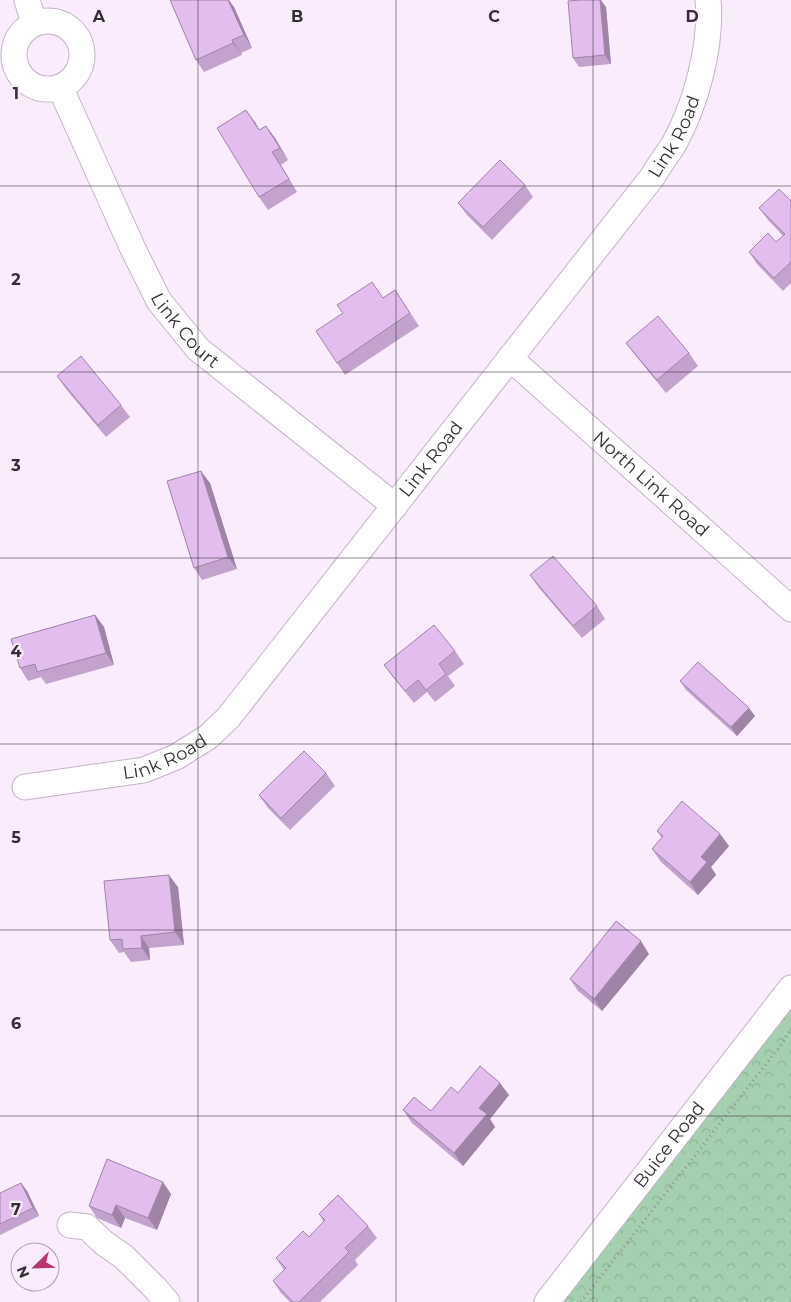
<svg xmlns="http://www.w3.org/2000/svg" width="791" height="1302" font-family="Montserrat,sans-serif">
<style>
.forest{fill:url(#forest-crowns)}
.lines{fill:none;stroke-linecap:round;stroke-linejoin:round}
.minor-casing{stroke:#c3b3c7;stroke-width:27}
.path{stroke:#988d9a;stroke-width:3;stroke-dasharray:1 4;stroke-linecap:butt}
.minor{stroke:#fff;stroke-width:25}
.wall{fill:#c3a3cd}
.shaded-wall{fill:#9f84a7}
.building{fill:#e3bdee;stroke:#9f84a7}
.grid{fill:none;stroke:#352e36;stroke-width:1;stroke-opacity:0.55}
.labels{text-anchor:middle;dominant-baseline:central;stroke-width:4.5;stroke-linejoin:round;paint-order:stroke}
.street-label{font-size:18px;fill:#352e36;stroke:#faecfd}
.grid-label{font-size:16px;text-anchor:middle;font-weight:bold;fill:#352e36;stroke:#faecfd;stroke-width:4.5;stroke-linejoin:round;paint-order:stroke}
</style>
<defs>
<pattern id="forest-crowns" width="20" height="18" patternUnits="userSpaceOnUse" patternTransform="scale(1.25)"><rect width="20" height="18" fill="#a4d0af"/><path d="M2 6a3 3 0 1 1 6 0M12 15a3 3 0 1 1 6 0" fill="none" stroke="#8eb397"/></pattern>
</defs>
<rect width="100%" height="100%" fill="#faecfd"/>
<!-- forest -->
<path class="forest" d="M791,991V1302H534L629,1177Z"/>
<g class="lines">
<defs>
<g id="minor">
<path d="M27,0L34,23"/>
<circle cx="48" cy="55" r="34"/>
<path id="s1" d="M60,87L133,249L159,301L198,349L395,506"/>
<path id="s2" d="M510,358L791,609"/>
<path id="s3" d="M25,787L144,770L176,757L208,737L228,718L653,176C659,165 667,155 674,144C696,104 712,46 708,0"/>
<path d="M70,1225L87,1227L104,1243L124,1257L155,1288L167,1302"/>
<path id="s4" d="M547,1302L791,988"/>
</g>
</defs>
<!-- minor casing -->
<use href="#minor" class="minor-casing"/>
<!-- path -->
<path class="path" d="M581,1302L781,1045L791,1028"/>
<!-- minor -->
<use href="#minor" class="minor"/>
</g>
<!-- wall -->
<path class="wall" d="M234,7L252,48L241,53L242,55L204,72L196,60Z
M606,7L611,64L579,67L573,58Z
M246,110L259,130L266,126L275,138L288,160L281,165L297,192L268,210L259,197Z
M525,185L533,197L492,240L467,215L458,203Z
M791,201V283L783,291L757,264L749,252L776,242L783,236L768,220L759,208Z
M395,290L419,326L345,375L337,363L383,298Z
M626,343L689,353L698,366L666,393L635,355Z
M57,376L121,405L130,417L106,437L66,389Z
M210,483L237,569L202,580L194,568Z
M530,575L597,606L605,619L582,638L539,588Z
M95,615L104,627L114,665L46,684L41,677L28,681L20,668Z
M455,651L464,664L448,676L455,686L435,702L427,692L414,703L393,677L384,665Z
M680,681L755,716L737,736L686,690Z
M326,773L335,786L290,830L268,808L259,795Z
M657,831L720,834L729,846L711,867L716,875L698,895L661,862L652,849L662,838Z
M178,887L184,945L149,948L150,960L131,962L124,952L119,953L110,940Z
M649,954L602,1011L578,991L570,979Z
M458,1093L509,1095L490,1119L495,1127L463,1166L412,1123L403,1110L431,1111Z
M21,1183L27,1191L39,1216L0,1235V1193Z
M171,1194L157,1230L125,1218L121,1228L97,1218L89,1206Z
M319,1214L368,1226L377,1238L355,1260L358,1265L320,1302H290L281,1293L273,1281L284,1270L276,1258L309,1237L324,1222Z"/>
<!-- shaded-wall -->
<path class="shaded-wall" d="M228,0H229L234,7L252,48L244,35Z
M600,0H601L606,7L611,64L605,55Z
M232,40L241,53L242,55L233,43Z
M246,110L255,122L267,143L259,130Z
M266,126L275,138L288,160L280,148Z
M201,471L210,483L237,569L228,557Z
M95,615L104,627L114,665L106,653Z
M749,708L755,716L737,736L731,727Z
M720,834L729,846L711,867L716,875L698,895L690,882L701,857Z
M169,875L178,887L184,945L175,932Z
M141,936L149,948L150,960L142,948Z
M641,941L649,954L602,1011L594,999Z
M500,1083L509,1095L490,1119L495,1127L463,1166L454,1153L479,1108Z
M163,1182L171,1194L157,1230L148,1218Z
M21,1183L27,1191L39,1216L33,1208Z
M116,1205L125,1218L121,1228L112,1215Z"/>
<!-- building -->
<path class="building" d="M170,0H228L244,35L232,40L233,43L196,60Z
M581,0H600L605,55L573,58L568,1Z
M246,110L259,130L266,126L280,148L272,152L289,179L259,197L217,128Z
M500,160L525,185L483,227L458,203Z
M779,189L791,201V262L774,278L749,252L768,233L776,242L785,234L759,208Z
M372,282L383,298L395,290L410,313L337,363L316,331L343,313L337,305Z
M658,316L689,353L657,380L626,343Z
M81,356L121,405L98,425L57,376Z
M201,471L228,557L194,568L167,481Z
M553,556L597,606L573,626L530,575Z
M95,615L106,653L37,672L35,664L20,668L11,639Z
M434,625L455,651L439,664L446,674L426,690L418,680L405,691L384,665Z
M698,662L749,708L731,727L680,681Z
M304,751L326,773L281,818L259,795Z
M682,801L720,834L701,857L707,862L690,882L652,849L663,836L657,831Z
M169,875L175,932L141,936L142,948L123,949L122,939L110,940L104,881Z
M616,921L641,941L594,999L570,979Z
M480,1066L500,1083L479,1108L487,1114L454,1153L403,1110L414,1097L431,1111L451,1087L458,1093Z
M107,1159L163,1182L148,1218L116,1205L112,1215L89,1206Z
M21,1183L33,1208L0,1224V1193Z
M338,1195L368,1226L345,1248L349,1252L299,1302H293L273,1281L286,1268L276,1258L303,1231L309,1237L325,1220L319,1214Z"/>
<!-- grid -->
<path class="grid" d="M198,0V1302M396,0V1302M593,0V1302M0,186H791M0,372H791M0,558H791M0,744H791M0,930H791M0,1116H791"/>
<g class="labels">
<!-- street labels -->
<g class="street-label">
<text stroke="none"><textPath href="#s3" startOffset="954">Link Road</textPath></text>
<text stroke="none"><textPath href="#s1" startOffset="275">Link Court</textPath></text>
<text stroke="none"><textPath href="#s3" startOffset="549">Link Road</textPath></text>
<text stroke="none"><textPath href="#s2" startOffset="189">North Link Road</textPath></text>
<text stroke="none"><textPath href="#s3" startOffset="144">Link Road</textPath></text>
<text stroke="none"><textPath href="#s4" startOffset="199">Buice Road</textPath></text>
</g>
</g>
<g class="grid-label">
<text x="99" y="22">A</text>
<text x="297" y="22">B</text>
<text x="494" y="22">C</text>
<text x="692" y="22">D</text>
<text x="16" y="99">1</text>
<text x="16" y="285">2</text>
<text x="16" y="471">3</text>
<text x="16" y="657">4</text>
<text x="16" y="843">5</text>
<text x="16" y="1029">6</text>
<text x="16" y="1215">7</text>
</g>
<!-- north arrow -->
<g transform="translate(35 1267) rotate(247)"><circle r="24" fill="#faecfd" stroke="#aba0ad"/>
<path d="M0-4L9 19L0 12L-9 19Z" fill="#bc3371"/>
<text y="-8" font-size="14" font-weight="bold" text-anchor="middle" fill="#352e36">N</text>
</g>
</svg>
